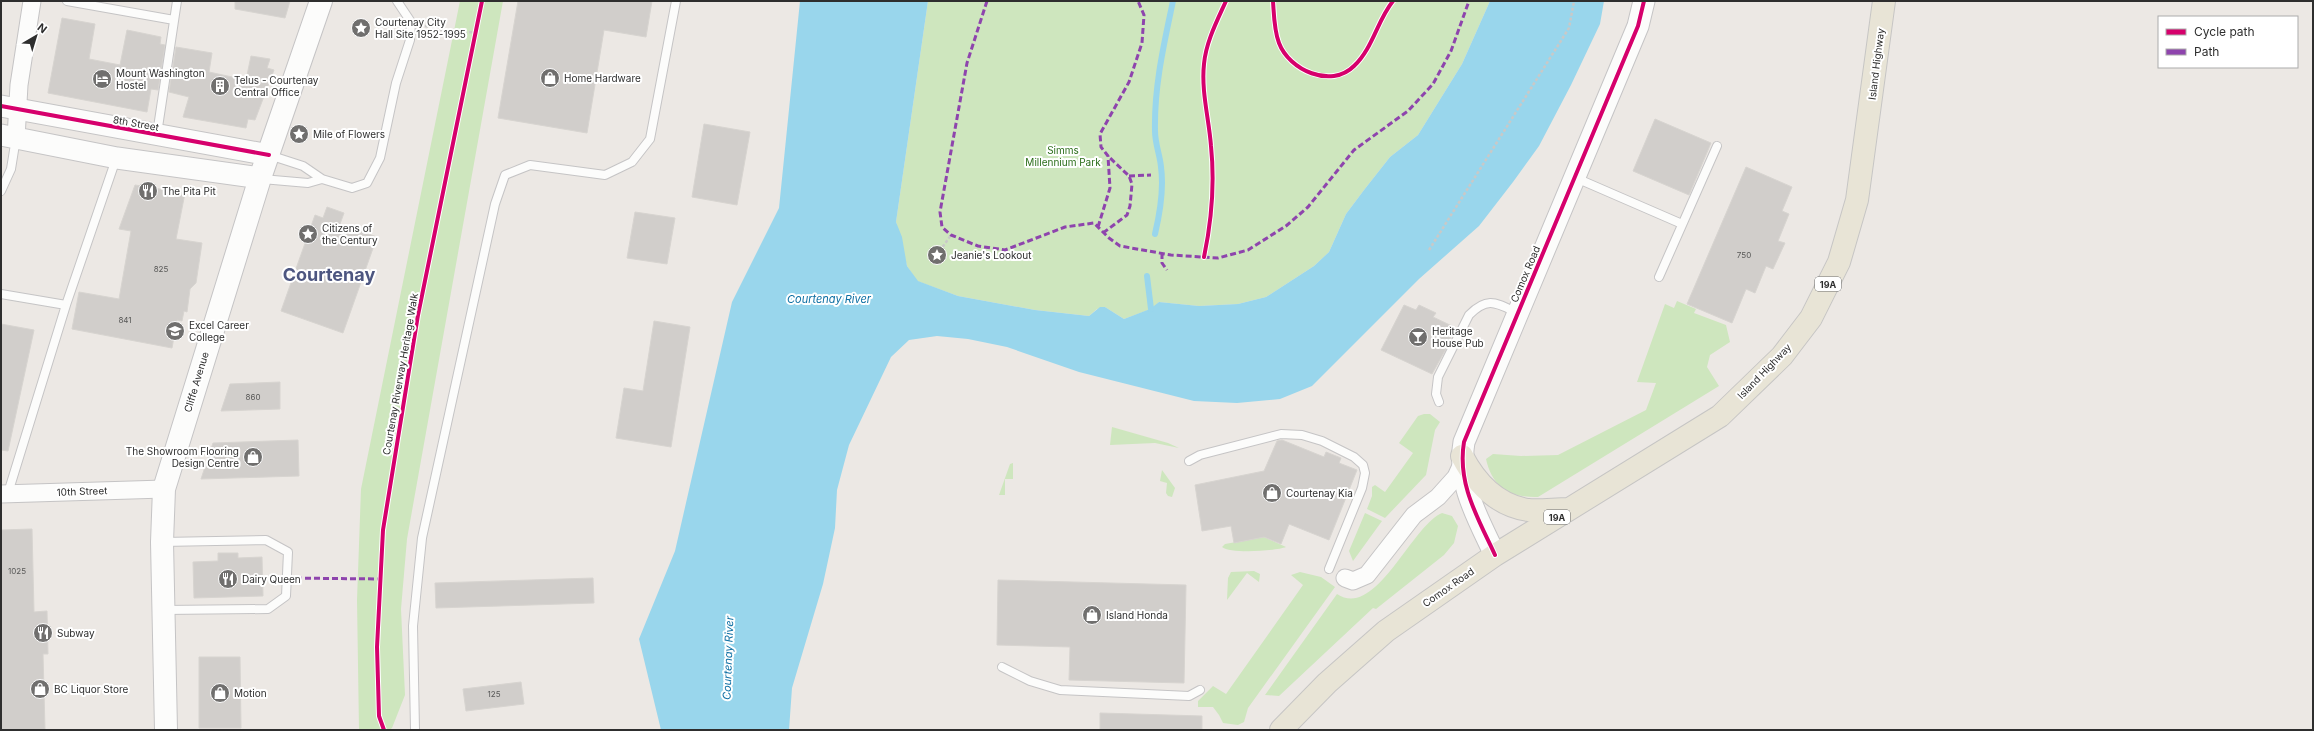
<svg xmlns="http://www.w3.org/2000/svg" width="2314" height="731" font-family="Inter,sans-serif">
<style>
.green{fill:#cee6be}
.water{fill:#99d6ec}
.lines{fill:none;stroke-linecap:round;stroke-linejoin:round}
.stream{stroke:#99d6ec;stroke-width:6}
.building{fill:#d1cecb;stroke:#d7d4d0}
.service-casing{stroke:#c5c4c5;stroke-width:10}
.minor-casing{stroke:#c5c4c5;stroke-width:19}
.tertiary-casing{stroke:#c5c4c5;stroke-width:23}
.secondary-casing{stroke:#c5c4c5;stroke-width:24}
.primary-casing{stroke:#c6c5c4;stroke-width:24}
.path{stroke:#c9c9c8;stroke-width:2.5;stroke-dasharray:3 2;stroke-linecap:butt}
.service{stroke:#fcfcfb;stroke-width:8}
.minor{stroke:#fcfcfb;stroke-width:17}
.tertiary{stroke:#fcfcfb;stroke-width:21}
.secondary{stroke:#fcfcfb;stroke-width:22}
.primary{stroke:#e8e4d6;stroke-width:22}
.quiet{stroke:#8e44ad;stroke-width:3;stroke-dasharray:6 3;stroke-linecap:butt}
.cycleway-casing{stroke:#fff;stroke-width:6}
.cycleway{stroke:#d6006c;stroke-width:4}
.labels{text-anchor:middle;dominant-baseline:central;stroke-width:4;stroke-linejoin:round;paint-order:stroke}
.number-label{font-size:8px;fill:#585857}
.shield{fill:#fff;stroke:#6d6d6d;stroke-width:1}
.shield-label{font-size:9px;font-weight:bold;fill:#2e2e2e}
.poi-label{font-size:10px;fill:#2e2e2e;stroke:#fff;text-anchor:start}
.street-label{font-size:10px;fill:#2e2e2e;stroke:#fff}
.park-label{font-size:10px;fill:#2c6e1b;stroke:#fff}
.water-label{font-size:11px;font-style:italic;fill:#0d6fa3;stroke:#fff}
.town-label{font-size:18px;font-weight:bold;fill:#4d5680;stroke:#fff}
</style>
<rect width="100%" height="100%" fill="#ece8e4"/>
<!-- green -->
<path class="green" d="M460,1H503L407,539L401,609L405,695L392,728L389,730H359L357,600L361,489Z
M928,1H1490L1462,64L1418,135L1390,157L1364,190L1346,214L1329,252L1314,266L1266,297L1238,304L1199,306L1159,302L1151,309L1124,319L1105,307L1097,309L1089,316L1035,310L958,296L917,281L907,266L896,222Z
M1677,301L1696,309L1694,313L1726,325L1730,342L1710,355L1707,367L1719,386L1538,497C1510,498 1492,487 1486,459L1493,454L1521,456L1558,455L1646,410L1656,383L1637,382L1665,304L1674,308Z
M1424,414H1430L1440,422L1435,430L1426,475L1385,518L1367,509L1372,496V487L1375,485L1385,492L1413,453L1399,443L1418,416Z
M1112,427L1168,443L1179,448L1155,443L1110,445Z
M1013,463V479H1005V495H999L1010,464Z
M1162,470L1175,488L1172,497L1168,496L1166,493L1167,483L1160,481Z
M1365,513L1382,521L1353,561L1349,551Z
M1442,513L1452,516L1458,526L1454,543L1444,555L1376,609L1373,608L1279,696L1265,695L1337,594C1376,620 1411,526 1442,513Z
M1264,537L1286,547C1276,551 1230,554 1222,547L1225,544Z
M1254,571L1260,574L1259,582L1247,573L1227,600L1228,578L1231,572Z
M1300,572L1321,577L1335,587L1248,708L1244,722L1238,725L1223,723L1219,715L1213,707H1198V701L1213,686L1226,694L1303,585L1291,575Z"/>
<!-- water -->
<path class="water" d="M800,1H928L896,222L902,237L907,266L918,281L958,296L1035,310L1089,316L1100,307H1105L1124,319L1150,309L1159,302L1199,306L1238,304L1266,297L1314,266L1329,252L1346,214L1364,190L1390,157L1418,135L1462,64L1490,1H1604L1600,24L1571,85L1539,146L1513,182L1479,226L1419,279L1312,386L1280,399L1237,403L1194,401L1079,372L1007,347L968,339L937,336L909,340L891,357L849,445L837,490L835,528L823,584L792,688L789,730H661L639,639L675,551L732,302L779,208Z"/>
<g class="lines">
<!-- stream -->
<path class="stream" d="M1155,234C1160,213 1164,189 1161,167C1160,155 1155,144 1155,131C1154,86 1164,44 1173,1
M1147,276L1151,309"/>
</g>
<!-- building -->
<path class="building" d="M235,1H290L285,18L235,9Z
M518,1H652L646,37L604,30L587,133L498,118Z
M62,18L95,24L89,59L120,65L127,30L161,37L160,44L165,45L158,90L151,89L147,112L48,93Z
M176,47L212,53L209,72L246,80L251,56L270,59L267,68L274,70L255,120L248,119L246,128L183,117L189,97L169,92Z
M1655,119L1711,143L1689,195L1633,171Z
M704,124L750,132L737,205L692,197Z
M1746,167L1792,187L1782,211L1789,214L1778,241L1785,243L1773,269L1766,266L1755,293L1746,289L1732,323L1687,304Z
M135,185L185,193L176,239L202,243L196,283L190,289L187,312L184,311L182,321L177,320L172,348L72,329L79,292L119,299L131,231L119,229Z
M327,207L344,213L340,224L377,237L343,333L281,311L315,215L323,218Z
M635,212L675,218L667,264L627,258Z
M1404,305L1416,310L1419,305L1436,313L1433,317L1454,327L1447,347L1432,374L1381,350Z
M654,321L690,327L671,447L616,438L624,388L643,391Z
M1,324L34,330L8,451L1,450Z
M280,382V409L221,411L230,384Z
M298,440L299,476L201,479L213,443Z
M1282,440L1324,457L1326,452L1341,458L1339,463L1357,470L1329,540L1289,524L1281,544L1264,537L1234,543L1231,526L1202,531L1195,485L1264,471L1277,441Z
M32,529L34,612L47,611L48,654H43L45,730H1V530Z
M218,553H238V558L262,557L263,596L194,598L193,562L218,561Z
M593,578L594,603L436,608L435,583Z
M998,580L1186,585L1184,683L1069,680L1070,647L997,645Z
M199,657H240L241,728H199Z
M521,682L524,704L466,711L463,689Z
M1100,713L1202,716V730H1100Z"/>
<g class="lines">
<defs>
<path id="service" d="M67,1L174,20
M157,134L177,1
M269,155L303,166L322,179L352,188L367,183L380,158L396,83L410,40L411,22L397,1
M1576,178L1682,224
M262,179L308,183L322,179
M1,191L11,169L16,138
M1659,277L1717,146
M1,294L66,305
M1439,402L1436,394L1438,377L1469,315C1488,296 1496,303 1518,313
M1189,461L1200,455L1281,434L1302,435L1322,441L1354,457L1363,465L1365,473L1362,488L1329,569
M8,493L66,305L116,159
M162,542L266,540L288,552L286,596L268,609L164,610
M1002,667L1030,681L1060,690L1189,696L1200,690
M415,730L413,626L422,538L495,204L505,175L530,165L605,175L632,162L650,139L676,1"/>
<path id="minor" d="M16,138L19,85L32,1
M1,494L164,489
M1345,578L1353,581L1367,575L1414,515L1438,497L1456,477L1461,466"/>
<path id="tertiary" d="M1,106L269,155
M1,135L117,158L260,178
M1495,555C1478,518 1457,484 1464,442L1638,26L1644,1"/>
<path id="secondary" d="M166,730L162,542L164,489L260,178L321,1"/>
<path id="primary" d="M1462,456C1476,483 1496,505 1528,510C1541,511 1555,509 1568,509
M1281,730L1327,683L1386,631L1495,555L1720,416L1782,356L1811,318L1839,262L1857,200L1884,1"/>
</defs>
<!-- service casing -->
<use href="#service" class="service-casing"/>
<!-- minor casing -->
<use href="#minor" class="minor-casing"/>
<!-- tertiary casing -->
<use href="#tertiary" class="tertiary-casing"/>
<!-- secondary casing -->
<use href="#secondary" class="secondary-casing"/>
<!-- primary casing -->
<use href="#primary" class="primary-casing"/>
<!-- path -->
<path class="path" d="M425,26L457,33L476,32
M1429,250L1569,28L1574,1
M937,255L951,235"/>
<!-- service -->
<use href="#service" class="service"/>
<!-- minor -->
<use href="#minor" class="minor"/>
<!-- tertiary -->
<use href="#tertiary" class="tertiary"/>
<!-- secondary -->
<use href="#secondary" class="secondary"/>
<!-- primary -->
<use href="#primary" class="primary"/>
<!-- quiet -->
<path class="quiet" d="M987,1L967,63L940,212L942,227L951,235L978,246L1005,250L1065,227L1094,223L1109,238L1120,246L1171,255L1218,258L1248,250L1286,226L1308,207L1354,150L1408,111L1433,84L1451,51L1469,1
M1129,176L1151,175
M1098,227L1110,188L1108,156L1101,147L1100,134L1129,82L1142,43L1144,15L1138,1
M1103,233L1127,215L1130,206L1132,184L1129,176L1108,156
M1162,253V263L1167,270
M287,578L380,579"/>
<defs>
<path id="cycleway" d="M1273,1C1274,15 1274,30 1279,43C1289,70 1331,89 1354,66C1373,48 1377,21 1393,1
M1,106L269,155
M1204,257C1212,219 1215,185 1211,146C1209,119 1201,91 1204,64C1206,42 1217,21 1226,1
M1495,555C1478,518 1457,484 1464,442L1638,26L1644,1
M384,730L379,716L377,647L383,530L418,315L482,1"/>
</defs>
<!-- cycleway casing -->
<use href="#cycleway" class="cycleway-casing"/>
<!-- cycleway -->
<use href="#cycleway" class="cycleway"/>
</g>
<!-- icons -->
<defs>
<symbol id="sight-disc" viewBox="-11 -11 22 22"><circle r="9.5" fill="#706f6e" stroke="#fff"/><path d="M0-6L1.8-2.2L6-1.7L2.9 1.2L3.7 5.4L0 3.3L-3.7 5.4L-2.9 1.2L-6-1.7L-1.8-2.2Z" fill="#fff"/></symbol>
<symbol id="shop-disc" viewBox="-11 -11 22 22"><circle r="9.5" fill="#706f6e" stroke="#fff"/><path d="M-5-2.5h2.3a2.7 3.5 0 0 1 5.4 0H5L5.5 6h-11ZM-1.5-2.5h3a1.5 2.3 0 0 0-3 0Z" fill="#fff"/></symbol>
<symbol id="hotel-disc" viewBox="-11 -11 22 22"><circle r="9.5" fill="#706f6e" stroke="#fff"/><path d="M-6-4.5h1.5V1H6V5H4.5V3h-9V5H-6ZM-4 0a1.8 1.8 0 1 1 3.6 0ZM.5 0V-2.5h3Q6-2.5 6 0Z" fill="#fff"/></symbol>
<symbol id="building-disc" viewBox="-11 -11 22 22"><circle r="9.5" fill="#706f6e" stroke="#fff"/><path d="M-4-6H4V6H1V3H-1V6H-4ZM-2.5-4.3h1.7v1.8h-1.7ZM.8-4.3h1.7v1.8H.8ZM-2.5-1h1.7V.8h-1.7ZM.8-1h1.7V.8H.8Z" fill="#fff"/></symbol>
<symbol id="restaurant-disc" viewBox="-11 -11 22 22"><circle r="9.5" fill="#706f6e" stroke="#fff"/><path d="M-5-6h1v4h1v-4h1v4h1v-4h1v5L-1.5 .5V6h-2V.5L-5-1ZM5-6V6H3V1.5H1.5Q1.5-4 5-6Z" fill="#fff"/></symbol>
<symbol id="university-disc" viewBox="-11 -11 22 22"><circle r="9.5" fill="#706f6e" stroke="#fff"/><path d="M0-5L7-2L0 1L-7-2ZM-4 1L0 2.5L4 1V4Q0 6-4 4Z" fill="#fff"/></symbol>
<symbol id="bar-disc" viewBox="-11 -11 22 22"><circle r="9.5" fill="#706f6e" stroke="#fff"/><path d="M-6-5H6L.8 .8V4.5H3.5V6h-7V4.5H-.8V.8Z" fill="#fff"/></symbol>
</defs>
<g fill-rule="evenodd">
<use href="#sight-disc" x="350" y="17" width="22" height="22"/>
<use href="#shop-disc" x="539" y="67" width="22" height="22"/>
<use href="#hotel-disc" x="91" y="68" width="22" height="22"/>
<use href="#building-disc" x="209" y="75" width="22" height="22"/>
<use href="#sight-disc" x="288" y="123" width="22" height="22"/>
<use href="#restaurant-disc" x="137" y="180" width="22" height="22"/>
<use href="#sight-disc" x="297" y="223" width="22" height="22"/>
<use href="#sight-disc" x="926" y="244" width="22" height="22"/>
<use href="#university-disc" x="164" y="320" width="22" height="22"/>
<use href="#bar-disc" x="1407" y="326" width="22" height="22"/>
<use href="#shop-disc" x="242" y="446" width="22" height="22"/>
<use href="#shop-disc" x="1261" y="482" width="22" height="22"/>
<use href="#restaurant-disc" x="217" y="568" width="22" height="22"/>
<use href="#shop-disc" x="1081" y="604" width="22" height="22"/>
<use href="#restaurant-disc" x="32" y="622" width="22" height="22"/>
<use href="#shop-disc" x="29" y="678" width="22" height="22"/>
<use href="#shop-disc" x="209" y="682" width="22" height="22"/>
</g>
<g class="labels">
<!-- number labels -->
<g class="number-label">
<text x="1744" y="255">750</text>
<text x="161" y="269">825</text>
<text x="125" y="320">841</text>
<text x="253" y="397">860</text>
<text x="17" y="571">1025</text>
<text x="494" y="694">125</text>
</g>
<!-- shield labels -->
<g class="shield">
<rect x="1815" y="277" width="26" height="14" rx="3"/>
<rect x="1544" y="510" width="26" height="14" rx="3"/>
</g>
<g class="shield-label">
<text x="1828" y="284">19A</text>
<text x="1557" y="517">19A</text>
</g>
<!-- poi labels -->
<g class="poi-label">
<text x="375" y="22">Courtenay City<tspan x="375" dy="12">Hall Site 1952-1995</tspan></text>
<text x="116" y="73">Mount Washington<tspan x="116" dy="12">Hostel</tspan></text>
<text x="564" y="78">Home Hardware</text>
<text x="234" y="80">Telus - Courtenay<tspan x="234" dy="12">Central Office</tspan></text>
<text x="313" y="134">Mile of Flowers</text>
<text x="162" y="191">The Pita Pit</text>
<text x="322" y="228">Citizens of<tspan x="322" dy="12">the Century</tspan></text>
<text x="951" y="255">Jeanie's Lookout</text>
<text x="189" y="325">Excel Career<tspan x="189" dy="12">College</tspan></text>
<text x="1432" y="331">Heritage<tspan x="1432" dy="12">House Pub</tspan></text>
<text x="239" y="451" text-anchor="end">The Showroom Flooring<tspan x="239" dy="12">Design Centre</tspan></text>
<text x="1286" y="493">Courtenay Kia</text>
<text x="242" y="579">Dairy Queen</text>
<text x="1106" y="615">Island Honda</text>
<text x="57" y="633">Subway</text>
<text x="54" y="689">BC Liquor Store</text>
<text x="234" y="693">Motion</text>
</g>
<!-- street labels -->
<g class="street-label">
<text transform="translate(1876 64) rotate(-83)">Island Highway</text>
<text transform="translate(136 123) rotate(10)">8th Street</text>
<text transform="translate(1525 274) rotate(-67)">Comox Road</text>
<text transform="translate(1764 371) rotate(-46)">Island Highway</text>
<text transform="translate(400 374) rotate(-80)">Courtenay Riverway Heritage Walk</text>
<text transform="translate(196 382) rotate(-73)">Cliffe Avenue</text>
<text transform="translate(82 491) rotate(-2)">10th Street</text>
<text transform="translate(1448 587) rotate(-35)">Comox Road</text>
</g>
<!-- park labels -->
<g class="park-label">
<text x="1063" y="150">Simms<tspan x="1063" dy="12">Millennium Park</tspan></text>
</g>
<!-- water labels -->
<g class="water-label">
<text x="829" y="299">Courtenay River</text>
<text transform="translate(728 658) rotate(-88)">Courtenay River</text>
</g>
<!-- town labels -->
<g class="town-label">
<text x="329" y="274">Courtenay</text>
</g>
</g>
<!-- border -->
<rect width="2314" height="731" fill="none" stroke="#2e2e2e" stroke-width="4"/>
<!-- legend -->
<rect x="2158" y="16" width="140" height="52" fill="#ffffff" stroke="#ababab"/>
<rect x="2166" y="29" width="20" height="6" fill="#d6006c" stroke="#ababab"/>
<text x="2194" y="36" font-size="12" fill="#2e2e2e">Cycle path</text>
<rect x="2166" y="49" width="20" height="6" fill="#8e44ad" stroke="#ababab"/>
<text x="2194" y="56" font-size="12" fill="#2e2e2e">Path</text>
<!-- north arrow -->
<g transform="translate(36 36) rotate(38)" stroke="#ffffff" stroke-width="3" paint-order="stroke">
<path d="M0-3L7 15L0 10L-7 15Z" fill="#2e2e2e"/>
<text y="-6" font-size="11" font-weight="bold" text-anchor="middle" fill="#2e2e2e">N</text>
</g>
</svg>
